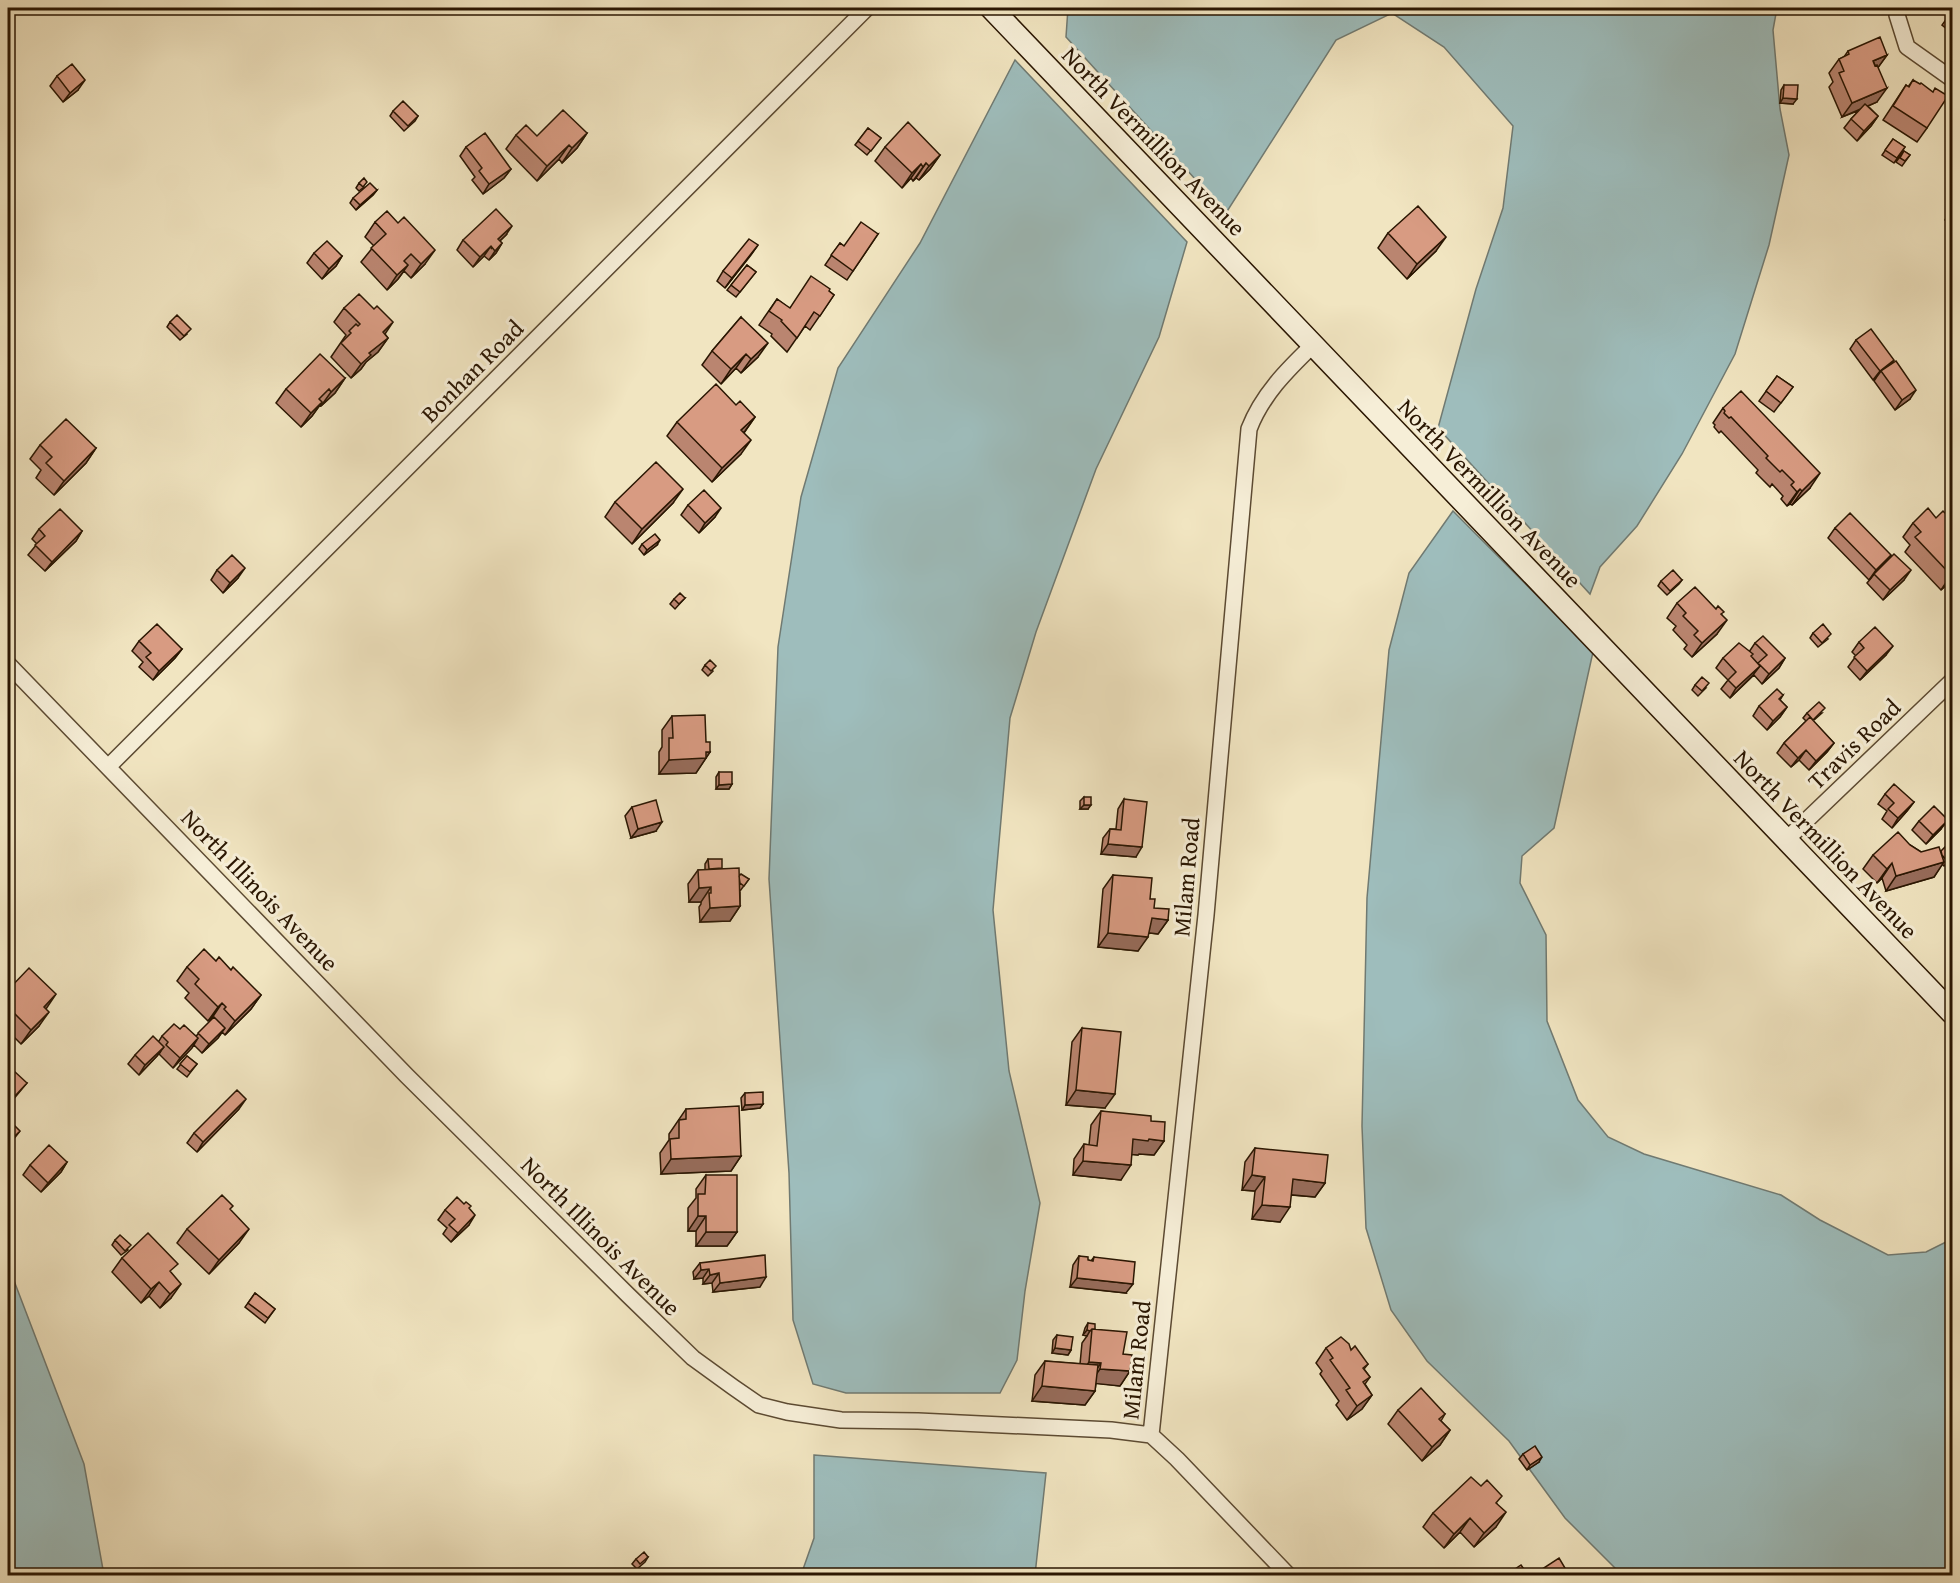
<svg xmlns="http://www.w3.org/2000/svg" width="1960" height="1583" font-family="'Gentium Book Plus',serif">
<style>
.water{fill:#9ebdbc;stroke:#707a72;stroke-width:1.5}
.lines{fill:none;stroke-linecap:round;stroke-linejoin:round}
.street-casing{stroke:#5c4a32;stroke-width:18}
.secondary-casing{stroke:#2a1602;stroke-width:24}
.street{stroke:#f6eed7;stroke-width:15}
.secondary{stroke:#f6eed7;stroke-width:21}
.wall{fill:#ba8570;stroke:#2a1602;stroke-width:1.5}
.shaded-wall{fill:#976c5b;stroke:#2a1602;stroke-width:1.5}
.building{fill:#d89b82;stroke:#2a1602;stroke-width:1.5}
.labels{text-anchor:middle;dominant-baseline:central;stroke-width:6;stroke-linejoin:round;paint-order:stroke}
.street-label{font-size:24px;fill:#2a1602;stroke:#f6eed7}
</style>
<rect width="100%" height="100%" fill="#f1e5c1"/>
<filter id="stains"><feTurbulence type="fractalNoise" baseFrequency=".00333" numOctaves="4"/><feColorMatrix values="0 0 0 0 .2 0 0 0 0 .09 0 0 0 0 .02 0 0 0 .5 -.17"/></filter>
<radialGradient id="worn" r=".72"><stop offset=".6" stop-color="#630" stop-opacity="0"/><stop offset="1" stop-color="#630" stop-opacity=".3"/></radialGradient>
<!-- water -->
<path class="water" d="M1068,8H1777L1773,30L1780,109L1789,155L1769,245L1735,354L1682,454L1637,526L1600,567L1590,594L1438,428L1476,289L1503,208L1513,126L1444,47L1392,13L1336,40L1226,213L1066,37Z
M1015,60L1187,242L1159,337L1096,469L1036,632L1010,718L993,910L1009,1071L1040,1203L1025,1291L1017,1360L1000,1393H846L813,1384L793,1320L789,1173L769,879L778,647L801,497L838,368L920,243Z
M1453,511L1593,652L1554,828L1522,856L1520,883L1546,935L1547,1021L1578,1100L1608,1137L1644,1154L1781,1195L1820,1220L1888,1255L1926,1252L1952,1239V1575H1622L1565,1518L1509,1441L1427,1361L1391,1310L1366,1228L1362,1126L1367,898L1389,650L1409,573Z
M8,1265L84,1464L104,1575H8Z
M814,1455L1046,1473L1035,1575H801L814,1538Z"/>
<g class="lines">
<defs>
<path id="street" d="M1898,8L1897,15L1907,47L1952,79
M8,664L407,1076L628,1295L693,1358L733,1387L759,1405L787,1412L841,1420L918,1421L1111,1430L1151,1435L1177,1459L1289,1576
M108,767L867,8
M1786,840L1952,681
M1151,1435L1206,915L1249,429C1262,395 1287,370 1313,345"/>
<path id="secondary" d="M991,8L1952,1013"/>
</defs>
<!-- street casing -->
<use href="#street" class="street-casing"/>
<!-- secondary casing -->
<use href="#secondary" class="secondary-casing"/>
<!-- street -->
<use href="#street" class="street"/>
<!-- secondary -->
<use href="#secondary" class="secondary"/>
</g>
<!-- wall -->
<path class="wall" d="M1942,8H1953V34L1942,25L1950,14Z
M1848,51L1887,55L1878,67L1877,102L1868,106L1878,116L1871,126L1857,141L1844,128L1851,119L1860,110L1842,117L1829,87L1833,82L1829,73L1839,59L1844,57Z
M57,76L78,90L63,102L50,86Z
M1913,80L1927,128L1917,142L1883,120L1906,85L1908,87Z
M1784,85L1793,104L1780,103L1781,90Z
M393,111L418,116L415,121L404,131L390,116Z
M868,128L881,138L867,155L855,145Z
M587,133L577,148L562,163L559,159L537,181L506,149L516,135L537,136Z
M1893,139L1905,147L1894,163L1882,155Z
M466,147L511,169L504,178L483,194L472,180L475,177L460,156Z
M885,147L940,155L930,169L919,180L916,178L913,181L911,178L902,188L875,161Z
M1904,151L1910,155L1902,166L1896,162Z
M359,183L364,187L359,191L356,188Z
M377,190L373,195L356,210L350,203L353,198Z
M1953,205V224L1945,220Z
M375,222L425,264L411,278L404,271L398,279L387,290L361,262L374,246L365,237Z
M1388,233L1436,251L1407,279L1378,248Z
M878,234L847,280L825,265L840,243L844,246Z
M506,235L500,241L502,243L496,253L489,260L484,256L473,267L457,250L463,240Z
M758,245L725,288L717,281L723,271Z
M314,253L342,256L336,266L322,279L307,263Z
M747,265L756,272L736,297L727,290Z
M829,291L834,295L810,330L805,326L787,352L771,336L772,334L759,325L777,299L789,308Z
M344,308L385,334L388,338L378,352L366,362L361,369L351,378L331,357L346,335L334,322Z
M741,317L758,357L741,373L736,368L721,384L702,365L712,351Z
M170,322L187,334L180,340L167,327Z
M1856,340L1892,364L1910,399L1895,410L1874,381L1876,378L1873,380L1850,349Z
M1777,376L1793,387L1774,412L1759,401Z
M345,378L335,393L321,406L320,405L312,416L301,427L276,403L286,389Z
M736,405L755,417L744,433L741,454L712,482L667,436L677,422Z
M1723,408L1810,488L1792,505L1790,504L1787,506L1781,499L1783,496L1772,484L1770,487L1756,473L1758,470L1721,431L1719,433L1714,427L1715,425L1713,423Z
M40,445L96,448L86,463L54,495L36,478L41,470L30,459Z
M615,502L673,503L632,544L605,517Z
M688,505L715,517L699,533L681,515Z
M1936,518L1953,579L1941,590L1905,552L1910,545L1903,537L1913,523Z
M1835,528L1887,561L1904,580L1883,600L1867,583L1872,577L1869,580L1828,538Z
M39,529L82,531L76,541L45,571L28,555L37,544L32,539Z
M642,544L657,545L644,555L639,549Z
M217,570L238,578L223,593L211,580Z
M1682,580L1679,584L1667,595L1658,586L1661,581Z
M685,598L675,609L670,604L674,599Z
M1677,603L1722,615L1717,634L1692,657L1684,649L1687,645L1673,630L1676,626L1667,618Z
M1813,633L1828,639L1818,647L1810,638Z
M139,641L182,649L175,658L153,680L139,667L143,662L132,651Z
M1859,642L1886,655L1860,680L1848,667L1856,656L1852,652Z
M1755,643L1785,658L1779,668L1762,684L1754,675L1730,698L1721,689L1728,680L1716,668L1723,658L1749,652Z
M705,665L713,671L708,676L702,670Z
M1695,685L1706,688L1698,696L1692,690Z
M1783,695L1780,700L1787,707L1780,717L1767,730L1753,716L1759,706Z
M1807,713H1822L1813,721L1834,743L1827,752L1809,770L1799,760L1791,767L1777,753L1784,743L1806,721L1803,718Z
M672,716L706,742L710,752L696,773L659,774V752L662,747V730Z
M719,772L732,784L729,789H716V777Z
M1885,794L1914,802L1907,811L1892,828L1882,819L1887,811L1878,804Z
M1084,797L1088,809H1080V801Z
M1124,799L1136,857L1101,854L1103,838L1110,829H1116L1118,809Z
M632,807L656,831L631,838L625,816Z
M1919,821L1941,829L1926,844L1912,830Z
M1910,845L1921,852L1941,851L1953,857L1944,866L1942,864L1934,877L1886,891L1882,878L1877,883L1863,869L1873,855Z
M708,859L722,869L749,879L740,891V890V906L730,921L700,922L699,907L701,904V902H689L688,884L698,870H705V864Z
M1113,875L1150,899L1154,908L1168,920L1158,934L1149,933L1138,951L1098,947L1103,889Z
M216,961L231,970L261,995L251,1009L225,1035L222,1032L218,1038L202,1053L194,1045L173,1068L159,1054L161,1051L157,1056L139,1075L128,1064L135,1055L159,1041L162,1036L180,1029L196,1036L213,1019L212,1018L208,1021L185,998L189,993L177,981L187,967Z
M8,990L46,1009L39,1026L21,1044L8,1031Z
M1082,1028L1105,1108L1066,1105L1072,1042Z
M187,1056L197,1064L187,1077L177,1069Z
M8,1078L27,1083L12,1101L8,1096Z
M745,1093L763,1104L760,1108L742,1110L741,1098Z
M239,1109L197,1152L187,1143L194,1133Z
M686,1109L741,1156L731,1171L661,1174L660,1153L669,1140V1134Z
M1101,1111L1151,1121L1164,1141L1154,1155L1139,1154L1138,1155L1132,1154L1121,1180L1073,1175L1074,1159L1084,1144L1089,1145L1091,1125Z
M1255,1148L1325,1183L1315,1197L1291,1195L1280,1222L1252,1219L1255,1191L1242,1190L1245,1162Z
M67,1162L61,1172L41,1192L23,1175L30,1165Z
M706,1175L737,1232L727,1246H696V1231H688V1208L696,1198V1189Z
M469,1209V1225L451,1242L443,1234L447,1228L438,1220L445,1210Z
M187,1229L239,1243L209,1274L177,1243Z
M115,1240L128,1250L121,1255L112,1245Z
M1079,1256L1088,1260L1091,1261L1094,1257L1126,1293L1070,1287L1073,1265Z
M122,1258L171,1273V1298L160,1308L149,1296L141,1303L112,1272Z
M700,1263L760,1287L713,1292L712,1283L703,1284V1278L694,1279L693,1272Z
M255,1293L275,1309L265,1323L245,1307Z
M1088,1323L1123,1354L1130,1371L1120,1386L1096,1383L1095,1391L1085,1405L1032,1401L1035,1375L1045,1361L1080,1364L1082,1343L1087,1336L1083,1335L1085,1328Z
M1057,1335L1071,1350L1068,1355L1052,1353L1053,1340Z
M1326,1348L1351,1350L1368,1364L1364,1369L1370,1377L1365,1384L1372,1395L1362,1409L1347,1420L1336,1405L1339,1401L1320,1374L1322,1371L1316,1363Z
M1398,1410L1445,1414L1441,1421L1450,1430L1440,1445L1422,1461L1388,1424Z
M1523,1454L1539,1462L1527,1470L1519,1459Z
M1497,1504L1496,1527L1474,1547L1460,1532L1444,1548L1423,1527L1433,1513Z
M648,1557L645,1562L637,1569L632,1564L636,1559Z"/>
<!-- shaded-wall -->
<path class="shaded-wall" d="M1887,55L1877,69L1873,61Z
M85,80L78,90L63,102L70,93Z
M1887,88L1877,102L1842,117L1852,103Z
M1783,98L1797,99L1793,104L1780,103Z
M1878,116L1871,126L1857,141L1864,131Z
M587,133L577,148L562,163L572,148Z
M569,145L559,159L537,181L547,166Z
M940,155L930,169L919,180L929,166Z
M926,163L916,178L913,181L923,167Z
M921,164L911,178L902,188L912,173Z
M511,169L504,178L483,194L489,184Z
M377,190L373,195L356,210L360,205Z
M512,226L506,235L491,249L498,239Z
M1446,237L1436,251L1407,279L1417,264Z
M502,243L496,253L489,260L495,251Z
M758,245L751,255L725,288L732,278Z
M491,246L484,256L473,267L480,257Z
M435,250L425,264L411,278L421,264Z
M342,256L336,266L322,279L329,269Z
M408,265L398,279L387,290L397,275Z
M393,322L383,337V332Z
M388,338L378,352L366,362L361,369L351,378L369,353Z
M768,343L758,357L741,373L751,359Z
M746,354L736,368L721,384L731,369Z
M1894,360L1888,369L1881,371L1876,378L1873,380L1880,371Z
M345,378L335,393L321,406L331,392Z
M1916,390L1910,399L1895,410L1902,400Z
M322,402L312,416L301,427L311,413Z
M755,417L745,431L731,445L741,430Z
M751,440L741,454L712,482L722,468Z
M96,448L86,463L54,495L64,481Z
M1820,473L1810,488L1792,505L1802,491Z
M683,489L673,503L632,544L642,529Z
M1800,489L1790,504L1787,506L1797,492Z
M721,508L715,517L699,533L705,523Z
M82,531L76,541L45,571L52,562Z
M660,540L657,545L644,555L647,550Z
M1891,555L1884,564L1869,580L1876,570Z
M245,568L238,578L223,593L230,583Z
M1911,570L1904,580L1883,600L1890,590Z
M1953,574V579L1941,590L1951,575Z
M1727,620L1717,634L1692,657L1702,643Z
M1893,646L1886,655L1860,680L1867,671Z
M182,649L175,658L153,680L159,671Z
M1785,658L1779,668L1762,684L1769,674Z
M1760,666L1753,675L1730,698L1736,688Z
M1787,707L1780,717L1767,730L1773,721Z
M1834,743L1827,752L1809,770L1816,761Z
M1806,750L1799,760L1791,767L1798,758Z
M706,752H710L696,773L659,774L669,760Z
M732,784L729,789H716L719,785Z
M1914,802L1907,811L1892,828L1898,818Z
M1084,805H1091L1088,809H1080Z
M1948,820L1941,829L1926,844L1933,835Z
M662,822L656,831L631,838L638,829Z
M1108,844L1142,847L1136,857L1101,854Z
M1944,862L1934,877L1886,891L1896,876Z
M1892,863L1882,878L1877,883L1887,869Z
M711,887L701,902H689L699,888Z
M740,906L730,921L700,922L710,908Z
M1152,918L1168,920L1158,934L1142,932Z
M1108,933L1148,937L1138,951L1098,947Z
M56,994L46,1009L34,1021L44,1007Z
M261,995L251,1009L225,1035L235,1021Z
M222,1003L212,1018L208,1021L218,1007Z
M49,1012L39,1026L21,1044L31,1030Z
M225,1028L218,1038L202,1053L209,1044Z
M198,1038L192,1048L173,1068L180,1058Z
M164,1047L157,1056L139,1075L145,1065Z
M1076,1090L1115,1094L1105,1108L1066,1105Z
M246,1099L239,1109L197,1152L203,1142Z
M763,1104L760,1108L742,1110L745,1105Z
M20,1131L13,1140L8,1146V1143Z
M1133,1139H1149L1164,1141L1154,1155L1139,1154L1138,1155L1123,1154Z
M741,1156L731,1171L661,1174L671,1159Z
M1083,1161L1131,1165L1121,1180L1073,1175Z
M67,1162L61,1172L41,1192L48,1183Z
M1252,1175L1265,1177L1255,1191L1242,1190Z
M1293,1179L1325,1183L1315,1197L1283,1194Z
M1262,1205L1290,1207L1280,1222L1252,1219Z
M475,1215L469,1225L451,1242L458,1233Z
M698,1216H706L696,1231H688Z
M249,1229L239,1243L209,1274L219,1260Z
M706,1232H737L727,1246H696Z
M709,1269L703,1278L694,1279L701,1270Z
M719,1273L712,1283L703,1284L710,1275Z
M766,1277L760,1287L713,1292L720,1283Z
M1077,1278L1133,1284L1126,1293L1070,1287Z
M159,1282L149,1296L141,1303L151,1289Z
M181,1284L171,1298L160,1308L170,1294Z
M1087,1330L1090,1331L1087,1336L1083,1335Z
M1055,1348L1071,1350L1068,1355L1052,1353Z
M1089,1362L1101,1363L1091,1378L1079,1376Z
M1100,1369L1130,1371L1120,1386L1090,1383Z
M1042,1386L1095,1391L1085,1405L1032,1401Z
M1372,1395L1362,1409L1347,1420L1357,1406Z
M1450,1430L1440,1445L1422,1461L1432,1447Z
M1542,1457L1539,1462L1527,1470L1530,1465Z
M1506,1512L1496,1527L1474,1547L1484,1533Z
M1470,1518L1460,1532L1444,1548L1454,1534Z
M1565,1568L1560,1575H1555Z"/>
<!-- building -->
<path class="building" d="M1953,11V19L1949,15Z
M1880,37L1887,55L1873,61L1875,66L1877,65L1887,88L1852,103L1839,73L1844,71L1839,59L1849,54L1848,51Z
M72,64L85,80L70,93L57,76Z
M1913,80L1920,84L1921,83L1933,92L1935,88L1948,96L1927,128L1893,106L1906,85L1909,87Z
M1784,85H1798L1797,99L1783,98Z
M403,101L418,116L408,126L393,111Z
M1865,104L1878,116L1864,131L1851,119Z
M563,110L587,133L572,148L569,145L547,166L516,135L526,125L537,136Z
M908,122L940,155L929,166L926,163L923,167L921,164L912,173L885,147Z
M868,128L881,138L871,151L858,141Z
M485,133L511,169L489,184L479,171L482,168L466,147Z
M1893,139L1905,147L1897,158L1885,150Z
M1904,151L1910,155L1905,161L1900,158Z
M364,178L367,182L363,187L359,183Z
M370,183L377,190L360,205L353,198Z
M1418,206L1446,237L1417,264L1388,233Z
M496,209L512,226L498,239L502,243L495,251L491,246L480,257L463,240Z
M387,211L398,223L404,217L435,250L421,264L411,254L404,261L408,265L397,275L371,248L386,234L375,222Z
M861,222L878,234L853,271L831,255L840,243L844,246Z
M749,239L758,245L732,278L723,271Z
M327,241L342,256L329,269L314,253Z
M747,265L756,272L740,292L731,285Z
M811,276L830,289L829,291L834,295L820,316L814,312L797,338L781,321L782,320L769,311L777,299L790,308Z
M359,294L374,309L377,306L393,322L383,332L388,338L369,353L371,355L361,364L341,343L351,333L349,331L356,324L358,326L360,324L344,308Z
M177,315L191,329L184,336L170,322Z
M741,317L768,343L751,359L746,354L731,369L712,351Z
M1871,329L1894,360L1880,371L1856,340Z
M320,354L345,378L331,392L329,389L319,399L322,402L311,413L286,389Z
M1896,361L1916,390L1902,400L1881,371Z
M1777,376L1793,387L1781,403L1766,391Z
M716,384L736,405L740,401L755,417L741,430L751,440L722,468L677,422Z
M1741,391L1820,473L1802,491L1800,489L1797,492L1791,485L1794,482L1782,470L1780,472L1766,458L1768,456L1731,417L1729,418L1724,413L1725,411L1723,408Z
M66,419L96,448L64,481L46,463L52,457L40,445Z
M656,462L683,489L642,529L615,502Z
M704,490L721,508L705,523L688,505Z
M1928,508L1936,518L1943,511L1953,521V574L1951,575L1915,537L1921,532L1913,523Z
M60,509L82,531L52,562L35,545L45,536L39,529Z
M1850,513L1891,555L1876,570L1835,528Z
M655,534L660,540L647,550L642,544Z
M1894,554L1911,570L1890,590L1874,574Z
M232,555L245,568L230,583L217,570Z
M1673,570L1682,580L1670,591L1661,581Z
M1695,587L1716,609L1718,606L1724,612L1721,614L1727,620L1702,643L1694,635L1698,631L1683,616L1686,613L1677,603Z
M680,593L685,598L679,604L674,599Z
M157,624L182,649L159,671L146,657L151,653L139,641Z
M1823,624L1831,634L1822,643L1813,633Z
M1875,627L1893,646L1867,671L1854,657L1864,648L1859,642Z
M1763,636L1785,658L1769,674L1758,663L1767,655L1755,643Z
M1739,643L1753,654L1751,656L1760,666L1736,688L1728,680L1736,672L1723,658Z
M710,660L716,666L711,671L705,665Z
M1702,677L1709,683L1702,691L1695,685Z
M1777,689L1783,695L1779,699L1787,707L1773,721L1759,706Z
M1819,702L1825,708L1813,720L1807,713Z
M705,715L706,742H710V752H706V758L669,760V738H673L672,716Z
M1810,717L1834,743L1816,761L1806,750L1798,758L1784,743Z
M719,772H732V784L719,785Z
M1894,784L1914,802L1898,818L1888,809L1894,803L1885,794Z
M1084,797H1091V805H1084Z
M1124,799L1147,802L1142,847L1108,844L1110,829L1121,830Z
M656,800L662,822L638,829L632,807Z
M1934,806L1948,820L1933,835L1919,821Z
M1898,832L1910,845L1921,852L1939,847L1944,862L1896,876L1892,863L1887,869L1873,855Z
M1948,844L1953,848V856L1947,861L1942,855L1941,851Z
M708,859H722V868L709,869Z
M739,868L740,906L710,908L709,893H711V887L699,888L698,870Z
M741,874L749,879L744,886L740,883L739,876Z
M1113,875L1152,878L1150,899H1155L1154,908L1169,909L1168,920L1152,918L1148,937L1108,933Z
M204,949L216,961L219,957L231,970L233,967L261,995L235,1021L224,1009L226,1007L222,1003L218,1007L195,984L199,979L187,967Z
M29,968L56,994L44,1007L49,1012L31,1030L8,1007V990Z
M214,1017L225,1028L209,1044L198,1033Z
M174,1024L180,1029L184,1025L198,1038L180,1058L166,1045L168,1042L162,1036Z
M1082,1028L1121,1032L1115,1094L1076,1090Z
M153,1036L164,1047L145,1065L135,1055Z
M187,1056L197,1064L190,1072L180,1064Z
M14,1071L27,1083L15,1096L8,1088V1078Z
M237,1090L246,1099L203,1142L194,1133Z
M763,1092V1104L745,1105V1093Z
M739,1106L741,1156L671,1159L670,1139L679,1138V1120L686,1119V1109Z
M1101,1111L1151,1116V1121L1165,1122L1164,1141L1149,1139L1148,1141L1133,1139L1131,1165L1083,1161L1084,1144L1097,1146Z
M8,1119L20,1131L8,1143Z
M49,1145L67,1162L48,1183L30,1165Z
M1255,1148L1328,1155L1325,1183L1293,1179L1290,1207L1262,1205L1265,1177L1252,1175Z
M706,1175H737V1232H706V1216H698V1194H705Z
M222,1195L233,1206L230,1209L249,1229L219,1260L187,1229Z
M457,1197L464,1204L466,1202L471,1206L469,1208L475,1215L458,1233L449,1225L455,1219L445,1210Z
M148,1233L178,1264L170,1271L181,1284L170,1294L159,1282L151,1289L122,1258Z
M120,1235L131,1245L125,1251L115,1240Z
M765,1255L766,1277L720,1283L719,1273L710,1275L709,1269L701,1270L700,1263Z
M1079,1256L1088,1257V1260L1093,1261L1094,1257L1135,1262L1133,1284L1077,1278Z
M255,1293L275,1309L268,1318L248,1303Z
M1088,1323L1095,1324V1329H1092L1090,1331L1087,1330Z
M1092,1329L1127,1332L1123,1354L1132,1355L1130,1371L1100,1369L1101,1363L1089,1362Z
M1057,1335L1073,1337L1071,1350L1055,1348Z
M1341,1337L1349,1344L1351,1350L1355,1346L1368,1364L1363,1368L1370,1377L1363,1382L1372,1395L1357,1406L1346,1390L1350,1388L1330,1360L1333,1358L1326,1348Z
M1045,1361L1098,1365L1095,1391L1042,1386Z
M1421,1388L1445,1414L1439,1419L1450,1430L1432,1447L1398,1410Z
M1535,1446L1542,1457L1530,1465L1523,1454Z
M1471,1477L1481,1486L1487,1480L1502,1496L1496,1503L1506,1512L1484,1533L1470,1518L1454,1534L1433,1513Z
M644,1552L648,1557L640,1564L636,1559Z
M1559,1558L1565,1568L1555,1575H1533Z
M1521,1565L1528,1575H1506Z"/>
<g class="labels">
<!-- street labels -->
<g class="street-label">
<text transform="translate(1154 141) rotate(46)">North Vermillion Avenue</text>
<text transform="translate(472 371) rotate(-45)">Bonhan Road</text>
<text transform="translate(1490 493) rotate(46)">North Vermillion Avenue</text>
<text transform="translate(1854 744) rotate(-44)">Travis Road</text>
<text transform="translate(1826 844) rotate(46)">North Vermillion Avenue</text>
<text transform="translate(1186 877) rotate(-85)">Milam Road</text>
<text transform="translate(260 890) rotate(46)">North Illinois Avenue</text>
<text transform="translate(601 1236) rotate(45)">North Illinois Avenue</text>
<text transform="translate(1136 1360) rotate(-84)">Milam Road</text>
</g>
</g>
<!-- margin -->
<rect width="1960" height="1583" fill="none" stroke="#f1e5c1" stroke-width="30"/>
<rect x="9" y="9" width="1942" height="1565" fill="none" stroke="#2a1602" stroke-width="3"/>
<rect x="15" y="15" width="1930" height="1553" fill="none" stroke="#2a1602" stroke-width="1.5"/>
<rect width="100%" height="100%" filter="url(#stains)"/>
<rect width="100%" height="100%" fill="url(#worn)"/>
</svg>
